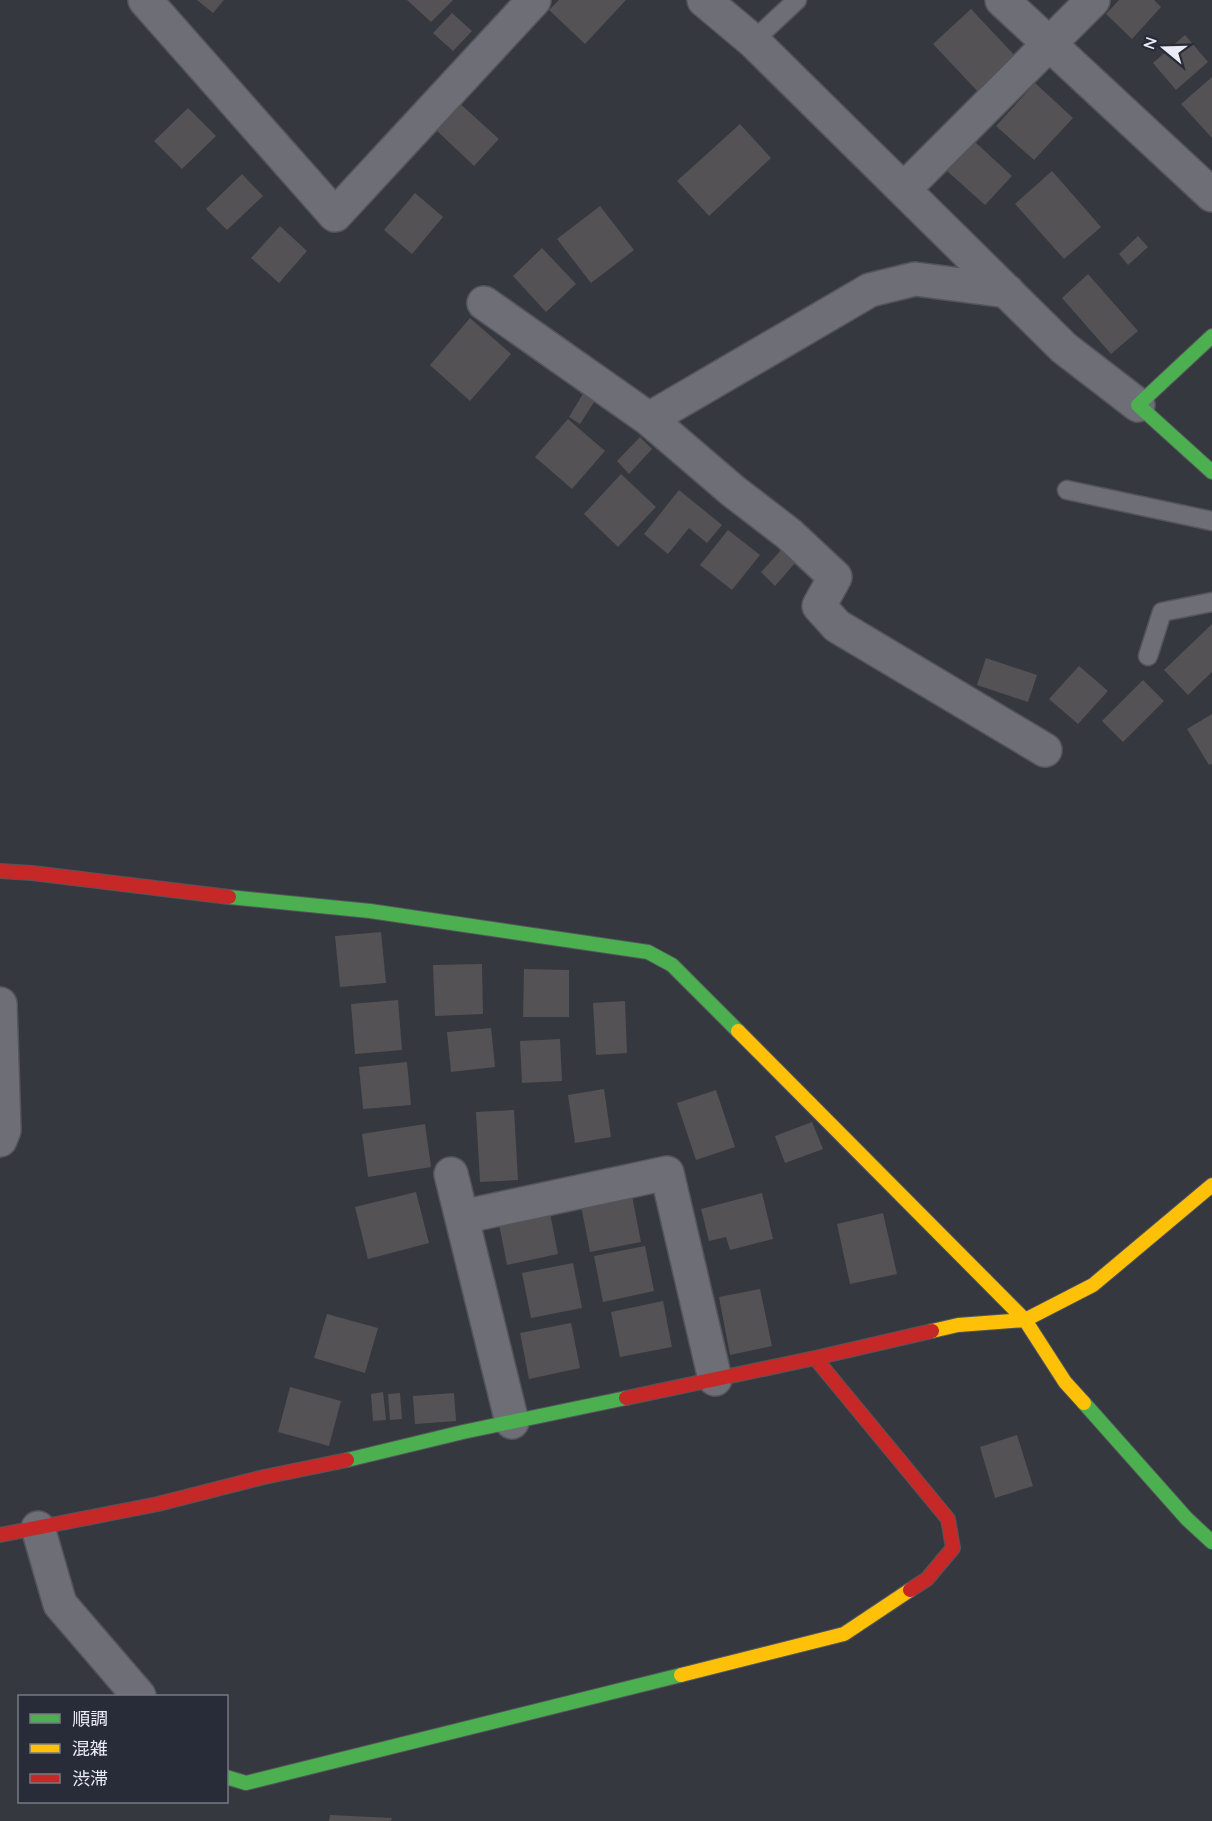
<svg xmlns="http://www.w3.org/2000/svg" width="1212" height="1821" font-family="Quicksand,'Noto Sans JP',sans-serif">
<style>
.building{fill:#545254}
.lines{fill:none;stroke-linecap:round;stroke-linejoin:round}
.lane-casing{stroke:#53555b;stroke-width:21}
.street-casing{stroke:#53555b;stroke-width:36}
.fast-casing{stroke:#53555b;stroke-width:16}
.slow-casing{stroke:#53555b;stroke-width:16}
.jam-casing{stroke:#53555b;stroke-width:16}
.lane{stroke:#6e6f76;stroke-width:18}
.street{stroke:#6e6f76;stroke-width:33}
.fast{stroke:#4caf50;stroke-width:14}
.slow{stroke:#ffc107;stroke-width:14}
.jam{stroke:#c62828;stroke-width:14}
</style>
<rect width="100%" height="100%" fill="#36383f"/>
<!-- building -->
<path class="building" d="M197,0H224L213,13Z
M407,0H453L431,22Z
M559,0H626L585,44L549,10Z
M1119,0H1154L1161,7L1132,39L1106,14Z
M971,9L1019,60L981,95L933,44Z
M452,13L472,31L453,51L433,33Z
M1185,35L1208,62L1176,90L1153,63Z
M1212,77V138L1181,104Z
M1035,83L1073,118L1034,160L996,126Z
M457,101L499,139L474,166L433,127Z
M188,108L216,136L182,169L154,141Z
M740,124L771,158L709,216L677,181Z
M975,142L1012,176L985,205L947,171Z
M1052,171L1101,227L1064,259L1015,204Z
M242,174L263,196L227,230L206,209Z
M415,193L443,217L412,254L384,230Z
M600,206L634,250L591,283L557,239Z
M280,226L307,251L279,283L251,258Z
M1138,236L1148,247L1128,265L1119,254Z
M542,248L576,284L546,312L513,276Z
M1088,274L1138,331L1111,354L1062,298Z
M470,318L511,354L470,401L430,365Z
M584,392L596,399L580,424L569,417Z
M568,419L605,451L572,489L535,457Z
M640,437L652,449L629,474L617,461Z
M621,474L656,507L618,547L584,514Z
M679,490L722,525L707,543L689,528L668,554L644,534Z
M728,530L760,555L732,590L700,565Z
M782,549L796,562L775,586L761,572Z
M1212,624V672L1188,695L1164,670Z
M986,658L1037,675L1028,702L977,685Z
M1079,666L1108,691L1078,724L1049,699Z
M1143,680L1164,701L1123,742L1102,721Z
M1212,714V764L1209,765L1187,729Z
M381,932L386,983L340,987L335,936Z
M482,964L483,1014L435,1016L433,965Z
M524,969L569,970V1017H523Z
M398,1000L402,1050L355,1054L351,1004Z
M625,1001L627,1053L596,1055L593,1003Z
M491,1028L495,1067L451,1072L447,1032Z
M560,1039L562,1081L522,1083L520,1041Z
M407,1062L411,1105L363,1109L359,1067Z
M604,1089L611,1137L575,1143L568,1095Z
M716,1090L735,1147L696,1160L677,1103Z
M514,1110L518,1180L480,1182L476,1112Z
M812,1122L823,1149L785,1163L775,1136Z
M425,1124L431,1167L368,1177L362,1134Z
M416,1192L429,1243L368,1259L355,1207Z
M762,1193L773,1239L730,1250L726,1237L709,1241L701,1209Z
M632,1196L641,1242L590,1252L581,1206Z
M549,1208L558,1254L507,1265L498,1219Z
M883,1213L897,1274L850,1284L837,1224Z
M645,1246L654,1291L603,1302L594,1256Z
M573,1263L582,1308L531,1318L522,1273Z
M760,1289L772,1346L730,1355L719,1297Z
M663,1301L672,1347L620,1357L611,1312Z
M327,1314L378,1328L365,1373L314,1358Z
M571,1323L580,1368L529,1379L520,1333Z
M290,1387L341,1401L329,1446L278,1432Z
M383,1392L386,1420L373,1421L371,1394Z
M400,1393L402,1419L390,1420L388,1394Z
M454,1393L456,1421L415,1424L413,1396Z
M1017,1435L1033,1486L995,1498L980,1447Z
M330,1815L392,1818L391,1821H329Z"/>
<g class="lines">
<defs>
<path id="lane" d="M753,41L797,0
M1067,490L1212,521
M1148,656L1162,612L1212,602"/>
<path id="street" d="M145,0L335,215L534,0
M704,0L753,41L1064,348L1138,405
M1002,0L1212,195
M904,189L1093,0
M484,303L649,419L733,491L789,534L835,577L819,606L837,626L1045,750
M649,419L870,290L915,279L1007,291
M0,1004L4,1130L0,1140
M451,1174L512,1422
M462,1217L667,1173L715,1379
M38,1528L60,1604L139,1696"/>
<path id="fast" d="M1212,336L1138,405L1212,472
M229,897L370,911L648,952L672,965L738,1031
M1084,1403L1187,1519L1212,1542
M347,1460L463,1432L626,1398
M226,1777L246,1783L681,1675"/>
<path id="slow" d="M738,1031L1025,1320L1065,1382L1084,1403
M932,1331L958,1325L1025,1320L1093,1285L1212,1185
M681,1675L844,1634L910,1590"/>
<path id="jam" d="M0,871L32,873L229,897
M815,1358L948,1519L953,1548L927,1579L910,1590
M626,1398L815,1358L932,1331
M0,1535L158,1504L264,1477L347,1460"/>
</defs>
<!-- lane casing -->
<use href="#lane" class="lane-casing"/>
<!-- street casing -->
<use href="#street" class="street-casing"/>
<!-- fast casing -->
<use href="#fast" class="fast-casing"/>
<!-- slow casing -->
<use href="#slow" class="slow-casing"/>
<!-- jam casing -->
<use href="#jam" class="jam-casing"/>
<!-- lane -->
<use href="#lane" class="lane"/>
<!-- street -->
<use href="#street" class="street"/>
<!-- fast -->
<use href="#fast" class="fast"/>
<!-- slow -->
<use href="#slow" class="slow"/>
<!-- jam -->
<use href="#jam" class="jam"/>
</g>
<!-- legend -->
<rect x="18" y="1695" width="210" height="108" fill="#282c39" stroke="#757984" stroke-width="1.5"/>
<rect x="30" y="1714" width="30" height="9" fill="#4caf50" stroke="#757984" stroke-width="1.5"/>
<text x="72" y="1725" font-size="18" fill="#e9ecf5">順調</text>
<rect x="30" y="1744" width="30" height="9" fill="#ffc107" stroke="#757984" stroke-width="1.5"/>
<text x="72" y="1755" font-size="18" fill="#e9ecf5">混雑</text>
<rect x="30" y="1774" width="30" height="9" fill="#c62828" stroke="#757984" stroke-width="1.5"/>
<text x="72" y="1785" font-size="18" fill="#e9ecf5">渋滞</text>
<!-- north arrow -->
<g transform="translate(1164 48) rotate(289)" stroke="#282c39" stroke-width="4.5" paint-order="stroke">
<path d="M0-4.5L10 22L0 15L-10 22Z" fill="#e9ecf5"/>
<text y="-9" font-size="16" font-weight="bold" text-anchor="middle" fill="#e9ecf5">N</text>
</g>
</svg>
